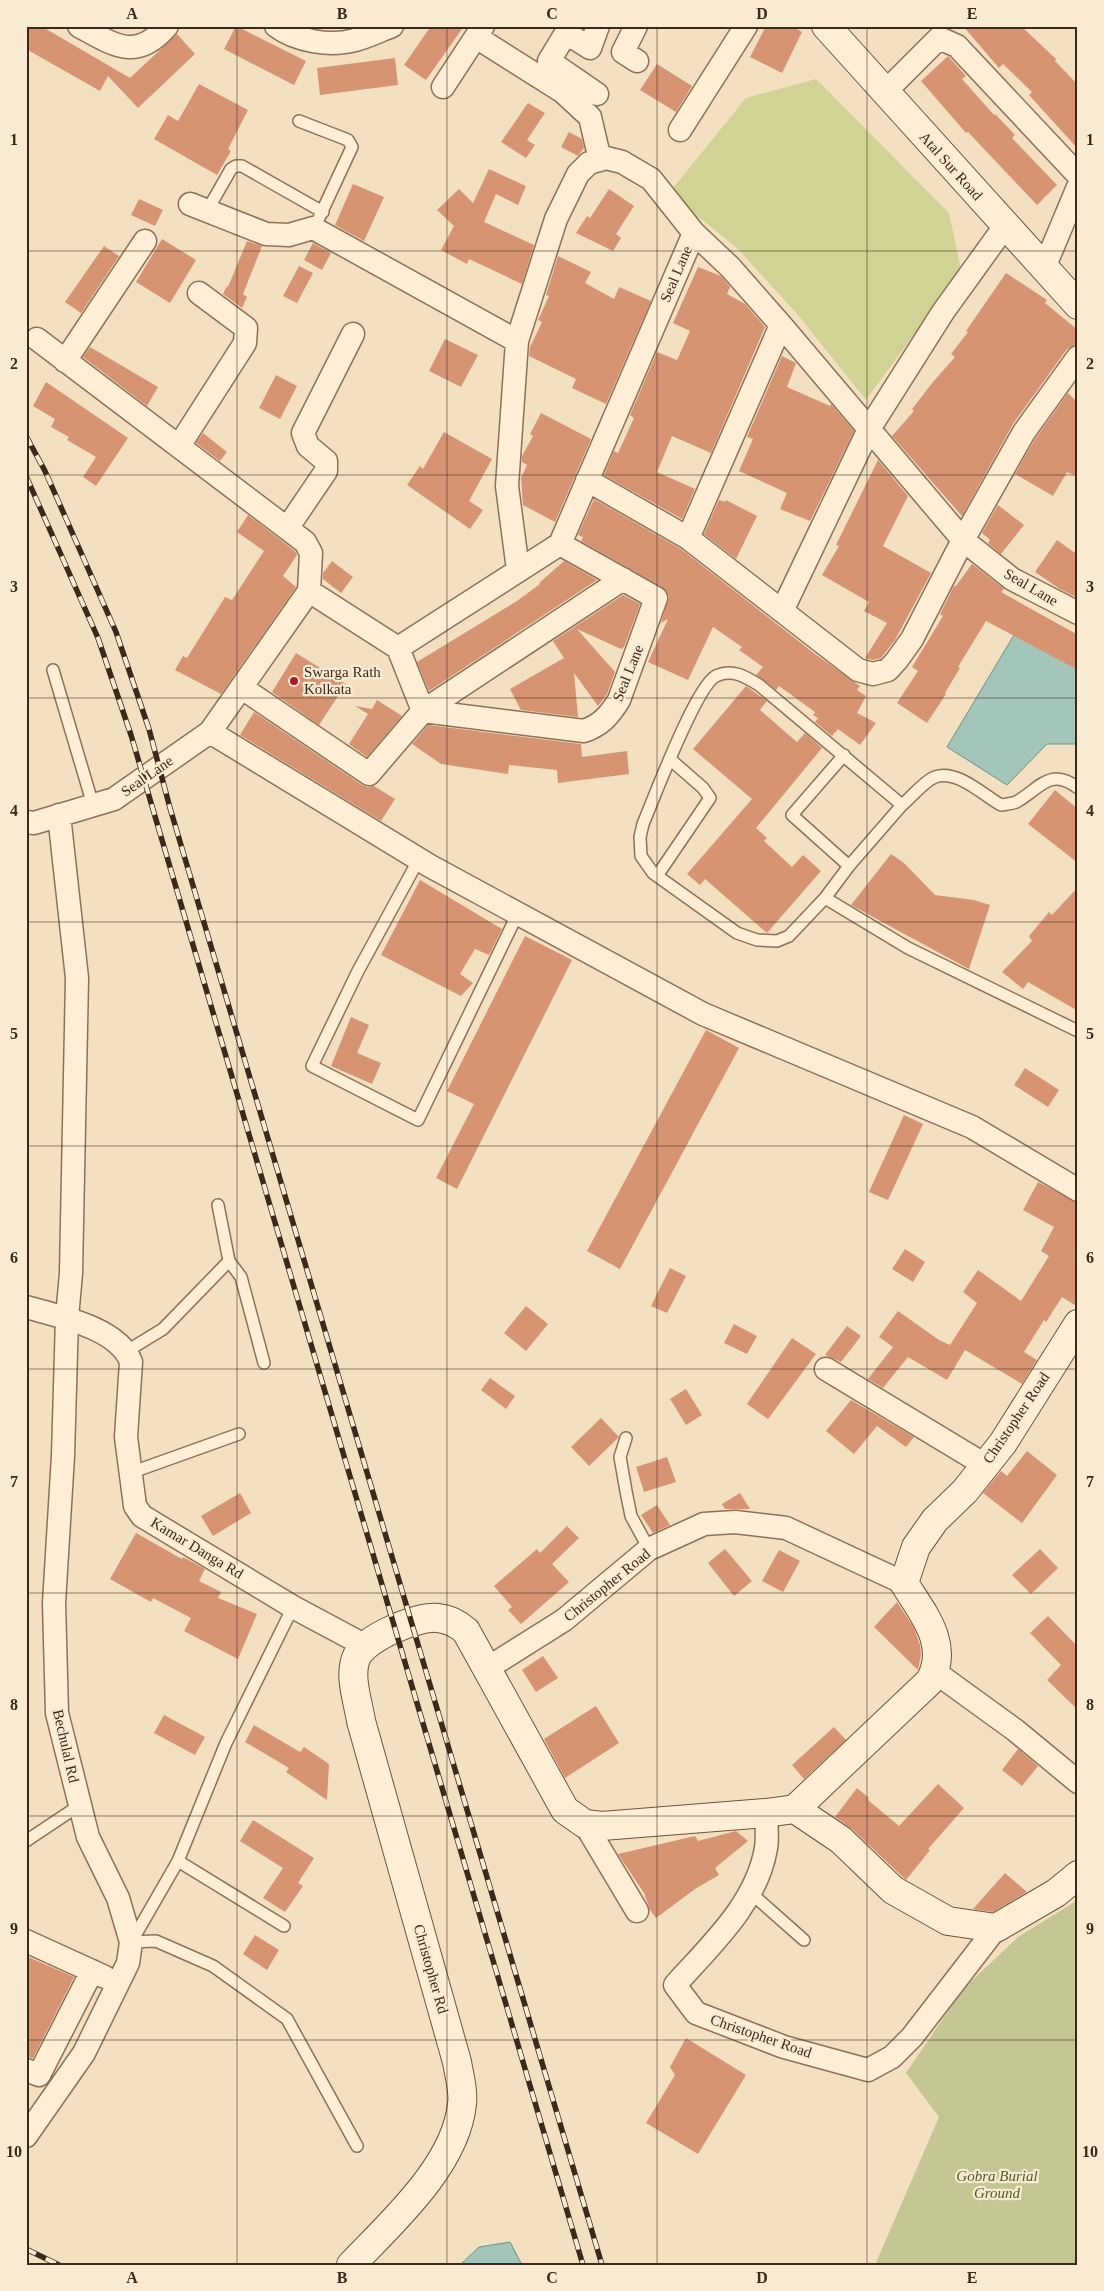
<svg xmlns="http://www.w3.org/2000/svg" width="1104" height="2291" font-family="Georgia,serif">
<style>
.green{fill:#d0d393}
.cemetery{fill:#c4c793}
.water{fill:#a4c5b9;stroke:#699487}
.building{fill:#d69472}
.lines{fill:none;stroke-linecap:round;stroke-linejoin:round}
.lane-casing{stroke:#8f7056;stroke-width:14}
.street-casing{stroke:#8f7056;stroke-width:25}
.secondary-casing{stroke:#715139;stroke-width:30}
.lane{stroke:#fdeed5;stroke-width:11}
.street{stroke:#fdeed5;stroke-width:22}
.secondary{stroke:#fdeed5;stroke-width:28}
.rail-casing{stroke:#3d291c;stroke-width:5.5}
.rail{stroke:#f9ebd1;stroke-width:4;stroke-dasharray:11;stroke-linecap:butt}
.grid{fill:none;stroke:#3d291c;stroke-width:1;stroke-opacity:0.55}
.poi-dot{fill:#a51e29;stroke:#f9ebd1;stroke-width:2}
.labels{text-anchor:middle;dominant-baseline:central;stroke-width:4.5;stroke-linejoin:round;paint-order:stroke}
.street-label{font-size:15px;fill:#3d291c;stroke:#f9ebd1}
.poi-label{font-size:15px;fill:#3d291c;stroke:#f9ebd1;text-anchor:start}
.park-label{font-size:15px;font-style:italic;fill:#515c20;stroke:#f9ebd1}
.neatline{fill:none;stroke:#3d291c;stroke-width:2}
.grid-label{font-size:16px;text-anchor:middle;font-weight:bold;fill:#3d291c}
</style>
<rect width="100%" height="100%" fill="#f3e0c1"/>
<!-- green -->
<path class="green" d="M816,79L949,213L961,270L866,400L798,315L737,248L669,193L746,98Z"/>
<!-- cemetery -->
<path class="cemetery" d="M1078,1900V2265H875L939,2117L906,2073L963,1989L1018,1937Z"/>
<!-- water -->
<path class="water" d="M1014,635L1078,667V740L1075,744H1047L1007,785L947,747Z
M510,2242L522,2265H460L479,2247Z"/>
<!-- building -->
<path class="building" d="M26,26H41L130,78L177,34L195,54L138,108L108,76L100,91L26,49Z
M236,26L306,61L294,85L224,49Z
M431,26H464L426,80L404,65Z
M766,26H792L802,32L782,73L750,57Z
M963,26H1021L1056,59L1055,61L1078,85V149L1029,95L1032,92L1003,64L999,68Z
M948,56L966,76L962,79L994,115L995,114L1015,135L1012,138L1057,185L1037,205L968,132L966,133L921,81Z
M395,58L398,85L320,95L317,68Z
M657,64L692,86L676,112L640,90Z
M199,84L248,110L228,149L231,151L217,175L154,139L168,115L178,121Z
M528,103L545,113L527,140L535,145L526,158L501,142Z
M569,132L582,139L584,148L578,156L561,147Z
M489,169L526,186L518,205L496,194L484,222L534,245L522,284L469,259L467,264L441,250L454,226L437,210L459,189L473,203Z
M353,184L384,197L364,241L335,225Z
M609,189L634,206L616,234L621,238L613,251L576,233L587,216L590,218Z
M139,199L163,210L155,226L131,215Z
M162,239L196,260L170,303L136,282Z
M247,241L262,246L243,294L247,297L242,308L223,294L227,286L228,287Z
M313,243L331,253L322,270L304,260Z
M104,246L119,256L81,313L65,302Z
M558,256L591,272L585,283L614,299L619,287L651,301L606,404L572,388L576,379L529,356L530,347L542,322L538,320L549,296L546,295Z
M299,266L313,273L297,303L283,296Z
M698,267L721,276L730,287L727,294L745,304L765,327L711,453L672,436L657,472L695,489L682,519L604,475L614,451L618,453L634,418L630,415L657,352L677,360L690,331L673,323Z
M1006,273L1047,300L1045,303L1078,330V344L1067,349L1013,424L962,516L892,436L914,411L912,409L933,382L955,357L951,354L968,332L966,331Z
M445,339L478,355L461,387L429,371Z
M90,347L158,387L147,406L83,357Z
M782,356L796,363L787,387L830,406L831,404L854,431L810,521L780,509L787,493L739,471L753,439L747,437Z
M276,375L297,386L280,419L259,408Z
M46,382L128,438L96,486L83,477L96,457L67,440L69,437L51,427L55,419L33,406Z
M1068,393L1078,403V477L1067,472L1053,496L1015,474L1035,439Z
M541,413L591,439L555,522L523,505L521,478L527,465L522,462V456L533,436L530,434Z
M444,432L492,459L469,501L483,510L470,529L407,485L420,466L423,469Z
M203,433L227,452L220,461L196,443Z
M878,460L908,496L883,546L931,573L895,640L881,658L873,660L865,658L887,623L864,611L869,602L822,575L839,546L836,545Z
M594,499L681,549L815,654L860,686L857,690L866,696L857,713L876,723L860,745L838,729L832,736L815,722L818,718L813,715L815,712L779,686L776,690L756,675L763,667L739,650L742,647L713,627L688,680L648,662L668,619L661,623L669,596L662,587L581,541L583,537L578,535Z
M719,500L725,502L726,500L757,516L736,559L704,534Z
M998,505L1024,525L1001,554L988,543L990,540L982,533Z
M248,515L295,551L297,555L283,576L296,587L221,694L175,670L183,656L187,658L225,597L232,600L264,551L237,532Z
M1057,540L1078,555V598L1060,589L1035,572Z
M332,561L353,577L341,593L323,579V573Z
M564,561L597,580L429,691L417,662L517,601L540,584L539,583Z
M972,564L1004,589L1001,592L1078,635V670L986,621L958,667L960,668L945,693L946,694L927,723L897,703L918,671L912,667L943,616L940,614L954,586H956Z
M623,595L640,604L624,647L621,649L577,629L615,672L607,694L598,706L574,673L578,717L521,710L510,689L564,658L553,641Z
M296,653L346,684L319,725L272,692Z
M746,686L767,701L760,710L797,742L805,733L822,748L756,828L767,838L764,841L792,867L803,855L821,871L767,933L705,879L700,885L687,874L752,799L693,749Z
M377,700L402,716L367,757L349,744L368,714L355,706L372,709Z
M254,712L362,785L368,787L374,786L395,799L381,821L240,735Z
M428,725L581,744L582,757L627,751L629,774L558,783L557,770L509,765L508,774L441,764L412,744Z
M1055,790L1078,809V863L1028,824Z
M891,854L904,863L935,895L974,900L990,905L969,969L851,905Z
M420,880L502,929L489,955L475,949L460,974L473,983L461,996L381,955Z
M1078,887V1011L1028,982L1023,989L1002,972L1032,941L1029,936L1049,912L1052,915Z
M525,936L572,960L457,1189L436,1178L474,1104L447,1091Z
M351,1017L369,1025L357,1053L381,1063L372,1084L331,1066Z
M706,1030L739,1048L620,1269L587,1251Z
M1025,1068L1059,1090L1048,1107L1014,1085Z
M904,1115L923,1124L888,1200L869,1192Z
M1038,1182L1078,1203V1307L1062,1297L1046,1322L1044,1320L1024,1352L1037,1360L1022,1384L965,1350L947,1380L908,1357L883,1388L868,1379L893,1347L879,1337L898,1311L939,1340L950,1345L977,1303L963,1292L978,1270L1021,1301L1049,1256L1041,1251L1054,1227L1023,1210Z
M905,1249L925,1262L913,1282L892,1269Z
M670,1268L686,1276L667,1313L651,1306Z
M526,1306L548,1324L526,1351L504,1333Z
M734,1324L757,1336L747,1354L724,1343Z
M847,1326L861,1336L841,1362L825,1355Z
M792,1338L816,1354L768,1419L747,1404Z
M490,1378L515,1396L506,1409L481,1390Z
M686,1389L702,1415L686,1425L670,1399Z
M851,1400L914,1437L906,1447L877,1426L854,1454L826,1431Z
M601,1418L619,1437L589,1466L571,1447Z
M1027,1451L1057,1475L1022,1523L983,1493L1001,1471L1007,1476Z
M667,1457L676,1482L644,1492L636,1467Z
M240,1493L251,1513L213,1536L201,1516Z
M740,1493L750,1509H725L722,1504Z
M657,1505L670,1525L653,1533L641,1515Z
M567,1526L579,1538L552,1564L569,1582L521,1624L508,1610L512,1607L494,1586L537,1549L540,1553Z
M136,1533L182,1559L183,1557L205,1569L199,1581L221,1592L218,1598L257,1614L238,1659L184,1631L191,1618L153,1598L151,1602L110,1579Z
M725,1549L752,1581L734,1596L708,1563Z
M1040,1549L1058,1568L1031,1594L1012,1575Z
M779,1550L800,1561L783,1592L762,1581Z
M897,1602L914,1628L920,1645L921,1654L918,1670L874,1627Z
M1048,1616L1078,1647V1710L1047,1680L1061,1665L1030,1633Z
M543,1656L558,1678L536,1692L522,1670Z
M596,1706L619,1743L565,1778L544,1739Z
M164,1715L205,1737L195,1755L154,1733Z
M254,1725L300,1752L304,1747L329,1764L327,1800L286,1772L289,1768L245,1742Z
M834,1727L846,1740L804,1779L792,1765Z
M1018,1749L1038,1766L1022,1786L1002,1770Z
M938,1784L964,1808L928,1849L930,1850L906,1880L852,1829L835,1817L857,1788L869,1798L868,1800L899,1826Z
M253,1820L314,1858L298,1883L303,1886L285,1912L263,1898L283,1868L240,1841Z
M736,1831L748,1841L715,1868L719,1875L695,1889L656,1918L650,1910L644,1893L618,1854L695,1836L698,1841Z
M1005,1873L1027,1892L993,1912L973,1909Z
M255,1935L279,1950L267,1970L243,1954Z
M26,1956L74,1977L33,2058L26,2057Z
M686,2038L746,2075L698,2154L646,2123L675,2075L670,2067Z"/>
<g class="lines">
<defs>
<path id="lane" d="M299,121L348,140L352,147L319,218
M207,211L231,169L236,166H242L323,212
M53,670L93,805
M844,755L792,815L849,866L902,805
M1078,788C1049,766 1039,790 1016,802C1012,804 1006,804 1001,805C983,795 957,769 935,777C924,781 912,797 902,805L759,685C746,677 732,668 716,676C696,686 654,798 643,824L640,837L641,856L653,873L737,933L757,940L777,941L789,936L825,898L908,948L1078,1031
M419,859L358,971L312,1066L418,1120L518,913
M657,876L710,798L703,788L671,760
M825,898L849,866
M229,1261L241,1277L264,1363
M127,1351L163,1329L229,1261L218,1205
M626,1438L620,1457L626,1491L631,1516L649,1549
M130,1473L239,1434
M26,1841L80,1805
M752,1894L804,1940
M284,1926L178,1861L226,1743L293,1607
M132,1941L178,1861
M131,1942L156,1941L213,1966L287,2019L357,2146"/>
<path id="street" d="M79,26C114,45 136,62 167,26
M276,26C296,41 330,47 355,40C367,37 379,31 392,26
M636,26L623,52L637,61
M476,37L563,92L590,117L600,160
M443,87L483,26
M885,92L939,38L957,46L1078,175
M597,94L549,61L566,33L590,48L598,26
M680,130L746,26
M190,204L266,234L289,235L313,228L517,341
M1044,268L1078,187
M37,339L305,542L311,553L309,591
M65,361L145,241
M179,446L245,343L246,328L199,293
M587,480L688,538L858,670L873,674L888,670L897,660L912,639L963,540L1024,432L1078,357
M288,527L326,471V461L308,446L303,433L353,334
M688,538L781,325
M518,570L507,486L517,341L556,219L578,174L589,163L606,158L622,162L651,179L694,233
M782,611L869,429L943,312L1005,226
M398,648L423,711L584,731C601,725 609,716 619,700L656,598L560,544
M242,688L369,774L423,711L623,579
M210,732L430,866L703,1014L972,1127L1078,1190
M26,822L34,823L114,799L210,732L309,591L398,648L560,544L694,233L730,267L781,325L963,540L1012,579L1078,613
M26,1307C58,1316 119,1328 131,1362L126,1437L135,1506L142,1516L293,1607L364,1645
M826,1369L985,1465
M486,1669L564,1620L649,1549L704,1524L735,1522L786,1528L904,1583
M935,1672L1015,1730L1078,1782
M766,1813C766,1824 768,1837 766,1848C757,1903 711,1945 675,1985L696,2013L784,2047L868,2070L892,2057L912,2037L996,1928
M585,1824L637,1911
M26,1941L105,1977
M26,2070L39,2075L92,1971
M26,2136L84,2053L128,1963L131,1942L118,1898L88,1837L57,1713L54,1603L63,1456L67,1318L71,1273L77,978L59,815"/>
<path id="secondary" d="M826,26L1078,305
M795,1809L841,1840L893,1890L948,1921L996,1928L1056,1893L1078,1875
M351,2265C392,2222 456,2165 462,2104C464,2091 459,2075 457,2062L361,1721C358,1701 348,1675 357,1656C367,1637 417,1616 438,1618C449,1619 458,1624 466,1631L565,1810L585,1824L602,1826L766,1813L795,1809L930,1681C950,1644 923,1614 904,1583L916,1547L935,1520L965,1491L1003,1443L1078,1324"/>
</defs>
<!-- lane casing -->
<use href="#lane" class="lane-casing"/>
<!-- street casing -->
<use href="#street" class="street-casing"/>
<!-- secondary casing -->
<use href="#secondary" class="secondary-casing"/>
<!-- lane -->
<use href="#lane" class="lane"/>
<!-- street -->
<use href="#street" class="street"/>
<!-- secondary -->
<use href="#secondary" class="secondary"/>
<defs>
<path id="rail" d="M26,436L45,471L116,632L149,729L170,808L602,2265
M26,476L98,638L131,735L583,2265
M26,2249L59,2265"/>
</defs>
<!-- rail casing -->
<use href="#rail" class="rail-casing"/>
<!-- rail -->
<use href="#rail" class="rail"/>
</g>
<!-- grid -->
<path class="grid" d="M237,26V2265M447,26V2265M657,26V2265M867,26V2265M26,251H1078M26,475H1078M26,698H1078M26,922H1078M26,1146H1078M26,1369H1078M26,1593H1078M26,1816H1078M26,2040H1078"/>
<!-- markers -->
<circle class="poi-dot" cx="294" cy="681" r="5"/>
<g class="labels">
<!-- street labels -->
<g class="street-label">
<text transform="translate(951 166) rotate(48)">Atal Sur Road</text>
<text transform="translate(676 274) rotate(-67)">Seal Lane</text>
<text transform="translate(1031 587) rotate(30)">Seal Lane</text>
<text transform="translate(628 673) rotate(-68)">Seal Lane</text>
<text transform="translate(147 776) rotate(-35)">Seal Lane</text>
<text transform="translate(1016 1418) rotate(-56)">Christopher Road</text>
<text transform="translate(197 1548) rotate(31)">Kamar Danga Rd</text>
<text transform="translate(607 1585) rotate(-39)">Christopher Road</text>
<text transform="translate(66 1746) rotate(77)">Bechulal Rd</text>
<text transform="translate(431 1969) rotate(74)">Christopher Rd</text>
<text transform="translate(761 2036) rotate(19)">Christopher Road</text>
</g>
<!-- poi labels -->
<g class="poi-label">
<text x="304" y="672">Swarga Rath<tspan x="304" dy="17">Kolkata</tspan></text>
</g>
<!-- park labels -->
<g class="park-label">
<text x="997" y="2176">Gobra Burial<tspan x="997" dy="17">Ground</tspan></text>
</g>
</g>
<!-- border -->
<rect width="1104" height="2291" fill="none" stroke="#f9ebd1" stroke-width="55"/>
<rect x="28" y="28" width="1048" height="2236" class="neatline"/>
<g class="grid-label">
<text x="132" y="19">A</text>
<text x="342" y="19">B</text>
<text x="552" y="19">C</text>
<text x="762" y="19">D</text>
<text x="972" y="19">E</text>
<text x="14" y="145">1</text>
<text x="1090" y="145">1</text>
<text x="14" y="369">2</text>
<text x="1090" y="369">2</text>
<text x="14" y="592">3</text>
<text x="1090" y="592">3</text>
<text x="14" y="816">4</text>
<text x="1090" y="816">4</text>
<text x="14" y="1039">5</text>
<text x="1090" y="1039">5</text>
<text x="14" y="1263">6</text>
<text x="1090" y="1263">6</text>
<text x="14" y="1487">7</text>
<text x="1090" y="1487">7</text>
<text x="14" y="1710">8</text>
<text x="1090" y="1710">8</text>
<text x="14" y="1934">9</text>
<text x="1090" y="1934">9</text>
<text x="14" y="2157">10</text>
<text x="1090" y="2157">10</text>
<text x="132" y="2283">A</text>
<text x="342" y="2283">B</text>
<text x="552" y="2283">C</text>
<text x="762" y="2283">D</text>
<text x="972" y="2283">E</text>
</g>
</svg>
